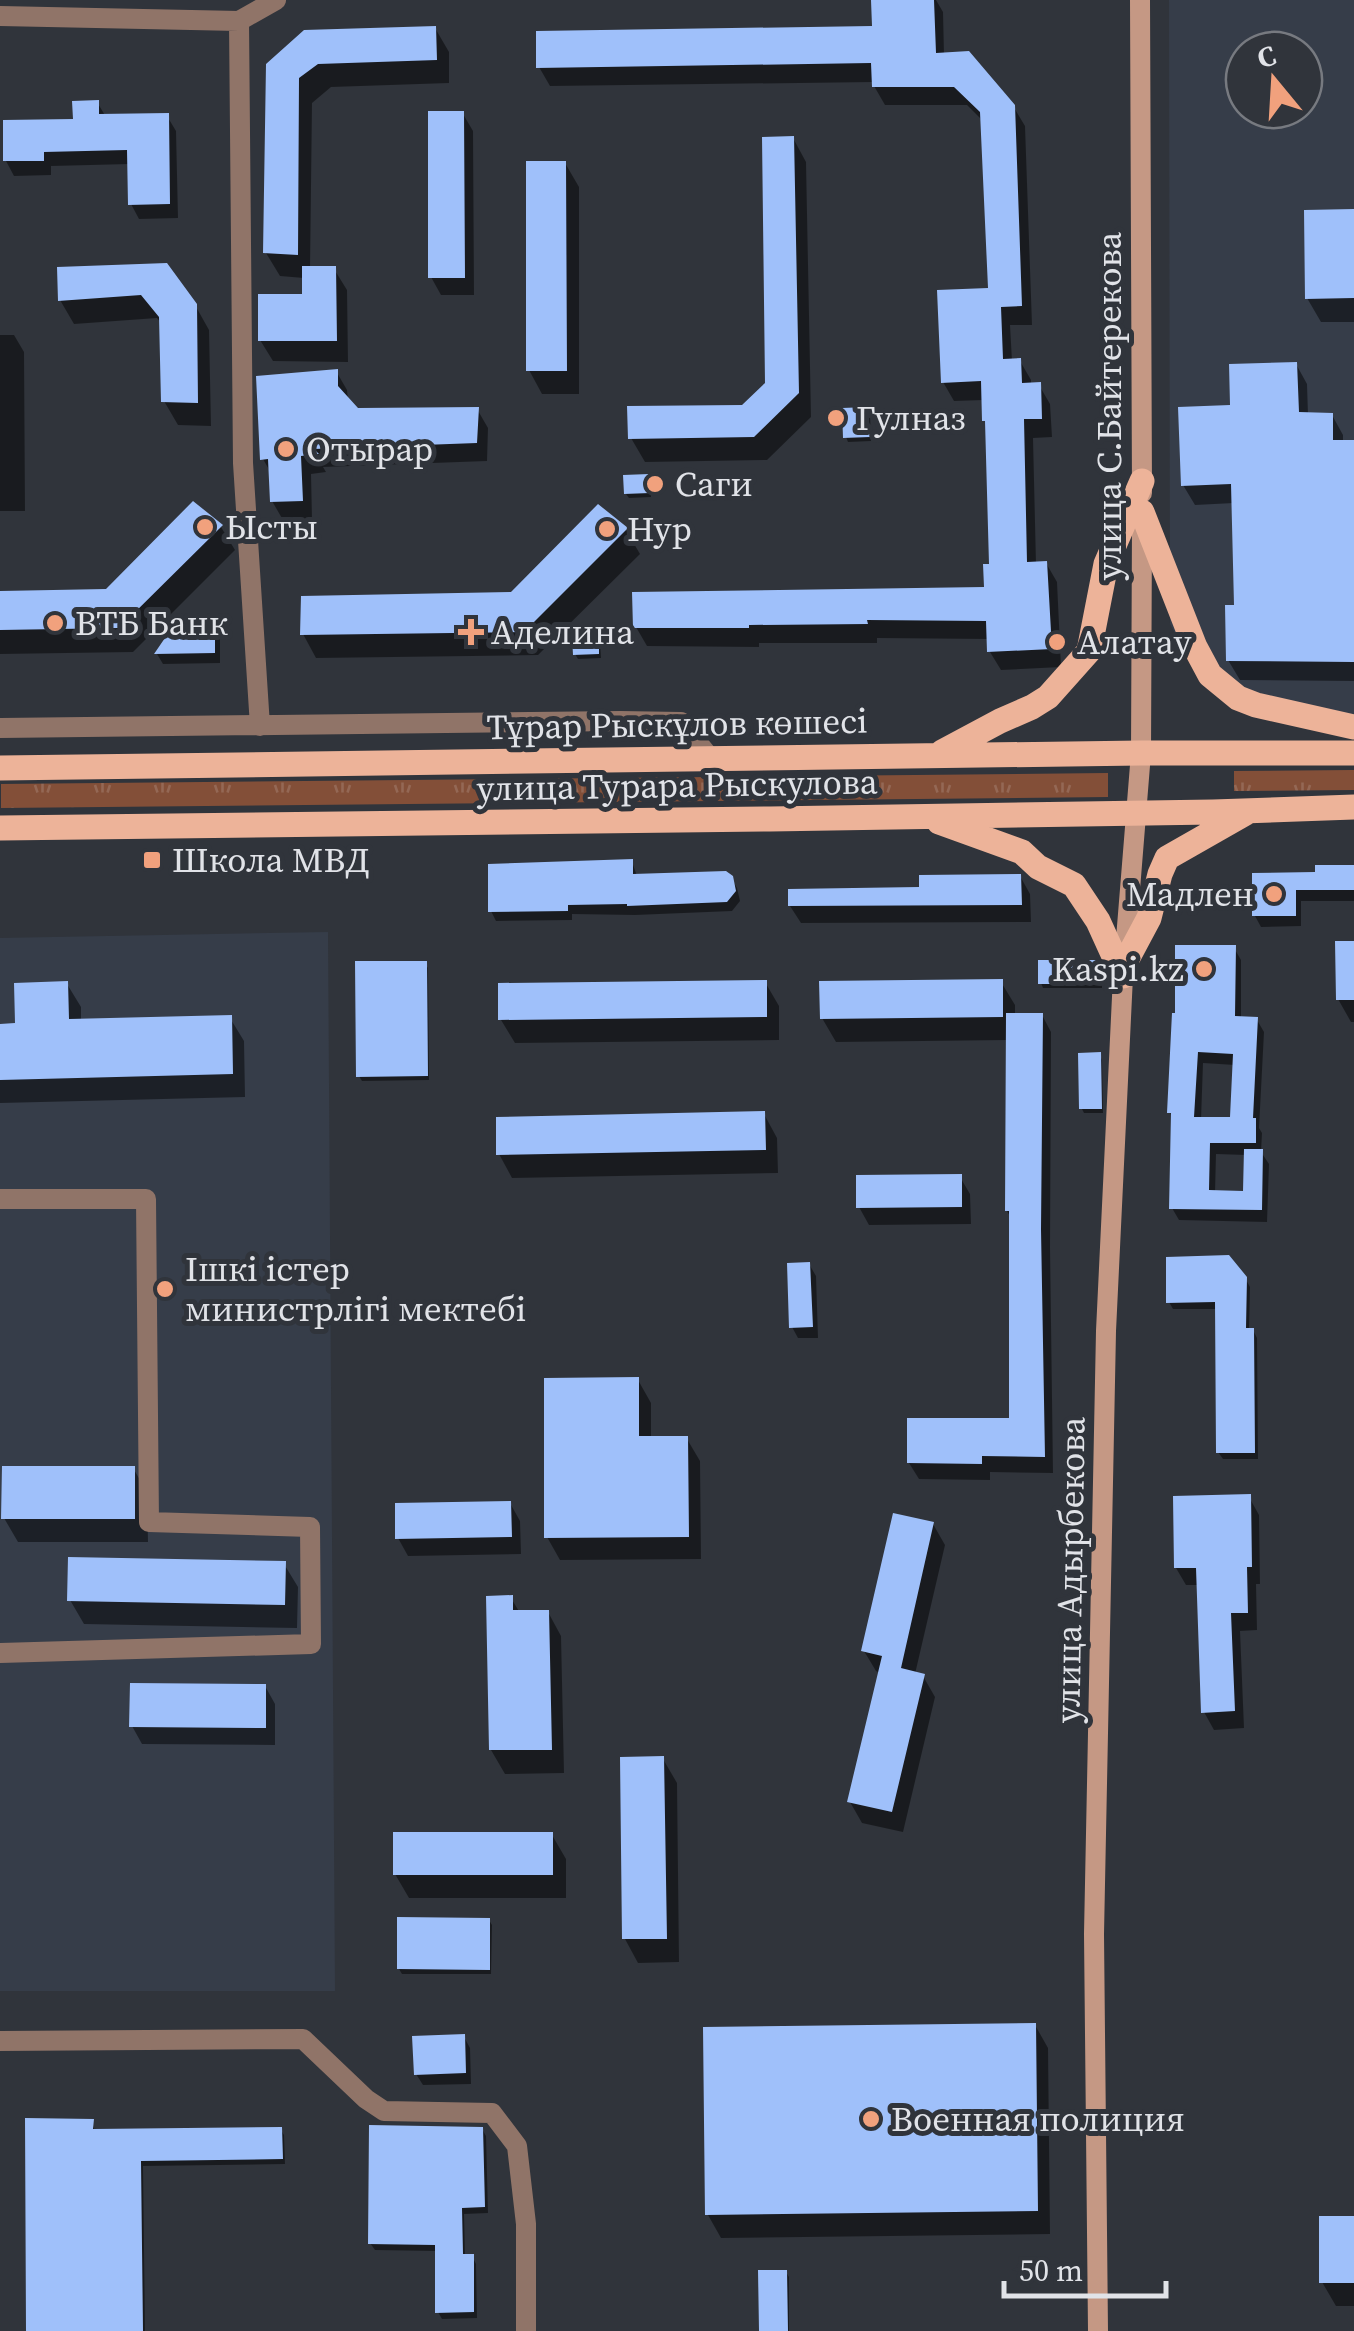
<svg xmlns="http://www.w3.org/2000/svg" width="1354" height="2331" font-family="'Source Serif 4',serif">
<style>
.built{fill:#363d49;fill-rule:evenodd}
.grass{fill:url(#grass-tufts)}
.shadow{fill:#0007;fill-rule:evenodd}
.building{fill:#9fc0fa;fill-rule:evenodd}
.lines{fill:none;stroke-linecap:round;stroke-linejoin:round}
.street{stroke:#907468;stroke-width:20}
.secondary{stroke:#c59884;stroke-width:20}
.primary{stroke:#edb399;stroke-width:25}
.poi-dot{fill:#f1a17d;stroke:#30343b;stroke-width:4}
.labels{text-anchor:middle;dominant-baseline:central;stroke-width:10;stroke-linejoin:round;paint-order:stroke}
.street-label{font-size:35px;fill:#e1e3e8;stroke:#30343b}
.poi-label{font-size:35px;fill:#e1e3e8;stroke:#30343b;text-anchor:start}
</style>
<defs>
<pattern id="grass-tufts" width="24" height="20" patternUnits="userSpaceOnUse" patternTransform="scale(2.5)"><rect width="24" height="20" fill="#834f38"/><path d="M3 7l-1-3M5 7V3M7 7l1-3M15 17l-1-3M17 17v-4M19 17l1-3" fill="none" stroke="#946855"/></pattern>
</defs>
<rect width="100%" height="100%" fill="#30343b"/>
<!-- built -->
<path class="built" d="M1169,0H1354V724L1202,684L1170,624ZM1244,50H1304V110H1244Z
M328,932L335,1991H0V938Z"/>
<!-- grass -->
<path class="grass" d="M1354,770V790L1234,791V771Z
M1108,773V797L1,808V784Z"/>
<!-- shadow -->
<path class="shadow" d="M874,0H936L943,12L944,55L1013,106L1025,126L1032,325H1010L1012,361H1020L1031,380V385H1039L1050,404L1052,437L1033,438L1036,564L1046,563L1057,582L1061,667L1001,670L990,652L989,639L877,638V643H759V647L647,646L636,627L987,589L991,566L988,425L984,400L954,401L943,382L990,290L983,121L967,105H885L874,86V82L550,86L539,67L875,29Z
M435,28L449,52V83L331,87L312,103L310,269H334L347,290L348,362L273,361L260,340L304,296V278L280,276L266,253L269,65Z
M97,102L106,117L167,116L176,131L178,218L139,219L131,204L130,164L51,166V175L14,176L6,161L75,122Z
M463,114L473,131L474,295H441L431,277Z
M793,138L806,162L811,417L767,460L645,462L631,438L743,408L767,384Z
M565,163L579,187V394H542L529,370Z
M1354,212V322H1321L1307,298Z
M60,269L195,305L209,330L211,426L178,425L164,401L161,323L157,318L74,324L60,300Z
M0,335H14L24,352L25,511H0Z
M1296,364L1307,384L1308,415H1332L1343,435V443H1354V681L1240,680L1228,660L1237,607L1234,503L1195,505L1183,485L1233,407Z
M336,371L347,390L348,400L357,411L477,409L488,428L487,461L323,467L326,472L311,474L312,519L283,520L272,501L271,473L263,459Z
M867,409L870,414L871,441L848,442L846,437Z
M648,477L651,482V497L629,498L626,494Z
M599,507L626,530L640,554L538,655L316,658L303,634L512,594Z
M221,527L235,550L133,652L0,654V593L107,591Z
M213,618L220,629V663L163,664L157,654Z
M597,638L600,643L601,658L578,659L575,654Z
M632,862L637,876L731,878L737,888L740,901L732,911L635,915L572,914V920L496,921L491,911Z
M1354,868V901H1301V926L1261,927L1255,916L1318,875Z
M1020,876L1030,894L1031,922L801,923L790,906Z
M1354,944V1022H1351L1338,999Z
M1234,948L1241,960V1019L1257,1020L1264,1032L1259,1128L1262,1133L1261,1152L1269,1164L1267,1222L1179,1220L1172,1208L1173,1119L1170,1112L1177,1016ZM1203,1063L1235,1065L1232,1120H1201ZM1216,1154L1246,1155V1193H1215Z
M425,963L428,968L429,1080L362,1081L359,1076Z
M1096,963L1102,973V988H1043L1041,983Z
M765,982L779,1006V1040L515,1043L501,1020Z
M1001,982L1015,1005V1015H1042L1051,1032L1050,1247L1053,1473L990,1472V1480L919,1479L909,1463L1012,1421L1011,1218L1007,1211L1008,1040L836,1042L822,1018Z
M67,984L81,1007V1022L230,1018L244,1041L245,1097L0,1103V1026H18Z
M1100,1055L1102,1060L1103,1113H1084L1082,1109Z
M764,1114L777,1138L778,1173L512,1178L499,1154Z
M960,1177L970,1194L971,1224L869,1225L859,1207Z
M809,1264L816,1276L818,1338H798L792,1327Z
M1245,1278L1250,1287L1249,1330H1253L1257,1338L1258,1459H1223L1218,1452L1217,1309H1173L1169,1302Z
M638,1380L651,1403V1439H687L700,1461L701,1559L560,1560L547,1537Z
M133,1468L147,1492L148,1542H18L4,1518Z
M1249,1497L1259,1515L1260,1584H1256L1257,1630L1240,1631L1244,1728L1214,1730L1204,1712L1199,1585H1186L1176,1568Z
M510,1503L520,1521L521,1554L408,1556L398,1538Z
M933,1524L945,1545L915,1674L923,1676L935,1697L903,1832L862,1823L850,1802L880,1673L876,1671L864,1651Z
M284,1564L298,1587L297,1628L84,1624L70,1600Z
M511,1598L520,1613L548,1612L561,1636L564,1773L505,1774L491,1750Z
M265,1686L275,1704V1745L142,1744L132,1726Z
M663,1759L677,1783L679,1962L638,1963L625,1939Z
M552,1835L566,1859V1898H409L395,1874Z
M489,1920L492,1925L491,1974H402L399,1969Z
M1035,2025L1048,2048L1050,2234L721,2238L708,2215Z
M464,2037L470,2048L471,2084L423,2085L416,2074Z
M92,2122L95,2132L281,2130L284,2135L285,2164L143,2166L145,2331H28Z
M482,2129L486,2136L488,2213L464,2214L465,2257L472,2256L476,2264L477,2318L442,2319L438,2312L437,2251L375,2250L370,2243Z
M1354,2218V2306H1336L1322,2282Z
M786,2272L789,2277V2331H762Z"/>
<!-- building -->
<path class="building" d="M871,0H934L936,53L969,51L1015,105L1022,306L1001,307L1003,359L1021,358L1022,383L1041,382L1042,419H1024L1027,562L1047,561L1052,649L987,652L986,621L867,620L868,624L749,625V628H633L632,592L984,587L983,564H989L985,421H982L981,381L941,383L937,290L988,288L980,112L954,87H872L871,63L536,68V31L872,26Z
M436,26L437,60L318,64L299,78L298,255L263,253L266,64L304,30Z
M99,100V114L169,113L170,204L128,205L127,150L44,152V161H3V120L73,119L72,101Z
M428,111H464L465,278H428Z
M794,136L799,393L754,437L628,439L627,406L742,405L765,383L762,137Z
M526,161H566L567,371H526Z
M1354,209V298L1305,299L1304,210Z
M167,263L197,304L198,403L161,402L159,317L141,295L58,301L57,267Z
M302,266H336L337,341H258V294H302Z
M1297,362L1299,412L1333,413V440H1354V662L1226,661L1225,605H1234L1231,484L1181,486L1178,407L1230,405L1229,364Z
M338,369V386L358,408L479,407L477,443L314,449L319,454L301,456L303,501L270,502L268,459L260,460L256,376Z
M868,407L870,437L843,438L842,408Z
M649,474L650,493L624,494L623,475Z
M193,501L223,525L119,628L0,630V591L106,589Z
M598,504L628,528L524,632L300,635L301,596L511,592Z
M180,616H215V653L154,654Z
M599,635V654L573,655L572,636Z
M633,859V874L726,871L733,876L736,891L727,902L627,906V904L568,905V911L488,912V864Z
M1315,865H1354V890H1296V916H1252V873L1315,872Z
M1021,874L1022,905L788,906V889L919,887V875Z
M1335,941H1354V1000H1336Z
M1175,945H1236L1235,1016L1258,1017L1253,1118H1256V1143H1210L1209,1190L1243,1191L1244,1149H1263L1262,1210L1169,1209L1171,1113H1167L1172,1013H1175ZM1198,1052L1233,1054L1230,1117H1194Z
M1038,960H1098L1101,966V984H1038Z
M355,961H427L428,1076L356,1077Z
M1003,979V1017L820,1019L819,981Z
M767,980V1017L498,1020V983Z
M68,981L69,1019L232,1015L233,1074L0,1080V1024L15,1023L14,983Z
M1006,1013H1043L1041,1229L1045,1457L982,1456V1464L907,1463V1418H1009V1211H1005Z
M1101,1052L1102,1109H1079L1078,1053Z
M765,1111L766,1150L496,1155V1117Z
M962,1174V1207L856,1208V1175Z
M1229,1255L1247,1277L1246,1328H1254L1255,1453H1216L1215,1302L1166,1303V1257Z
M810,1262L813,1327L789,1328L787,1263Z
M639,1377V1436H688L689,1537L544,1538V1378Z
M2,1466H135V1519H1Z
M1251,1494L1252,1567H1247L1248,1613H1231L1235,1711L1201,1713L1196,1568H1174L1173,1496Z
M511,1501L512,1537L395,1539V1503Z
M893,1513L934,1522L901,1668L925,1674L892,1812L847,1802L882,1656L861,1651Z
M68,1557L286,1561L285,1605L67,1601Z
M513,1595V1610H549L552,1750H489L486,1596Z
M130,1683L266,1684V1728L129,1727Z
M664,1756L667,1939H622L620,1757Z
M393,1832H553V1875H393Z
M397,1917L490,1918V1970L397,1969Z
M1036,2023L1038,2211L705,2215L703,2027Z
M465,2034L466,2073L414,2075L412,2036Z
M25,2118L94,2119L93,2129L282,2127L283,2159L141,2161L143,2331H26Z
M369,2125L483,2127L485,2207L462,2208L463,2254H474V2312L435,2313V2245L368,2244Z
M1319,2216H1354V2283H1319Z
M758,2270H787L788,2331H759Z"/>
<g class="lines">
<!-- street -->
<path class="street" d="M0,16L239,21L276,0
M239,21L243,463L260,726
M0,728L620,721L681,722L711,759
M0,1199H146L149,1522L310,1527L311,1644L0,1653
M0,2041L303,2039L366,2099L384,2111L492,2113L517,2146L526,2224V2331"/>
<!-- secondary -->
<path class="secondary" d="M1140,0L1142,493
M1098,2331L1094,1934L1106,1331L1123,976L1141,753L1142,522"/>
<!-- primary -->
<path class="primary" d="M1142,512L1195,647L1210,675L1238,698L1256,705L1354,727
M942,752L1000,721L1032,707L1048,697L1089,651L1106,564L1142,481
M0,768L1141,753H1354
M939,822L1022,852L1038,867L1074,885L1098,921L1123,976
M0,828L770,819L1213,812L1354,807
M1125,963L1149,918L1160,874L1167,858L1246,813"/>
</g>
<!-- markers -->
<g class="poi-dot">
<circle cx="836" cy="418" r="10"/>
<circle cx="286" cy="449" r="10"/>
<circle cx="655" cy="484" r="10"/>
<circle cx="205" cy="527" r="10"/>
<circle cx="607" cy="529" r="10"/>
<circle cx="55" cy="623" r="10"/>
<path d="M466 617h10v10h10v10h-10v10h-10v-10h-10v-10h10z"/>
<circle cx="1057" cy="642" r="10"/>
<rect x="142" y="850" width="20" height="20" rx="5"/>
<circle cx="1274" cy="894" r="10"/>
<circle cx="1204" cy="969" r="10"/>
<circle cx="165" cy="1289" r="10"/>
<circle cx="871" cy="2119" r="10"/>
</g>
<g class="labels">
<!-- street labels -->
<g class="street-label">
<text transform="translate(1109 406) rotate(-90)">улица С.Байтерекова</text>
<text transform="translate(677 724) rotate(-1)">Тұрар Рыскұлов көшесі</text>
<text transform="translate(677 785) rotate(-1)">улица Турара Рыскулова</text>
<text transform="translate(1070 1570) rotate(-89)">улица Адырбекова</text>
</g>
<!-- poi labels -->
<g class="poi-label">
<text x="856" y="418">Гулназ</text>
<text x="306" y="449">Отырар</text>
<text x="675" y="484">Саги</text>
<text x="225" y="527">Ысты</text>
<text x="627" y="529">Нур</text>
<text x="75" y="623">ВТБ Банк</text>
<text x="491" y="632">Аделина</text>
<text x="1077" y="642">Алатау</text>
<text x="172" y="860">Школа МВД</text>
<text x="1254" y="894" text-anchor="end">Мадлен</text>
<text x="1184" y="969" text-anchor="end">Kaspi.kz</text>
<text x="185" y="1269">Ішкі істер<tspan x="185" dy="40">министрлігі мектебі</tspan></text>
<text x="891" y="2119">Военная полиция</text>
</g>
</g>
<!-- north arrow -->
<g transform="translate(1274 80) rotate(342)"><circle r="48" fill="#30343b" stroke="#777a80" stroke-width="2.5"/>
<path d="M0-8L18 38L0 25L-18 38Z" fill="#f1a17d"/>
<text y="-15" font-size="28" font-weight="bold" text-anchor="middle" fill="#e1e3e8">С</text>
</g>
<!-- scale -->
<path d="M1004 2281v15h162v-15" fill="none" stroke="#e1e3e8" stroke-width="5"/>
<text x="1019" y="2281" font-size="30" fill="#e1e3e8" stroke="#30343b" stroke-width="8" paint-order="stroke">50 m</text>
</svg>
